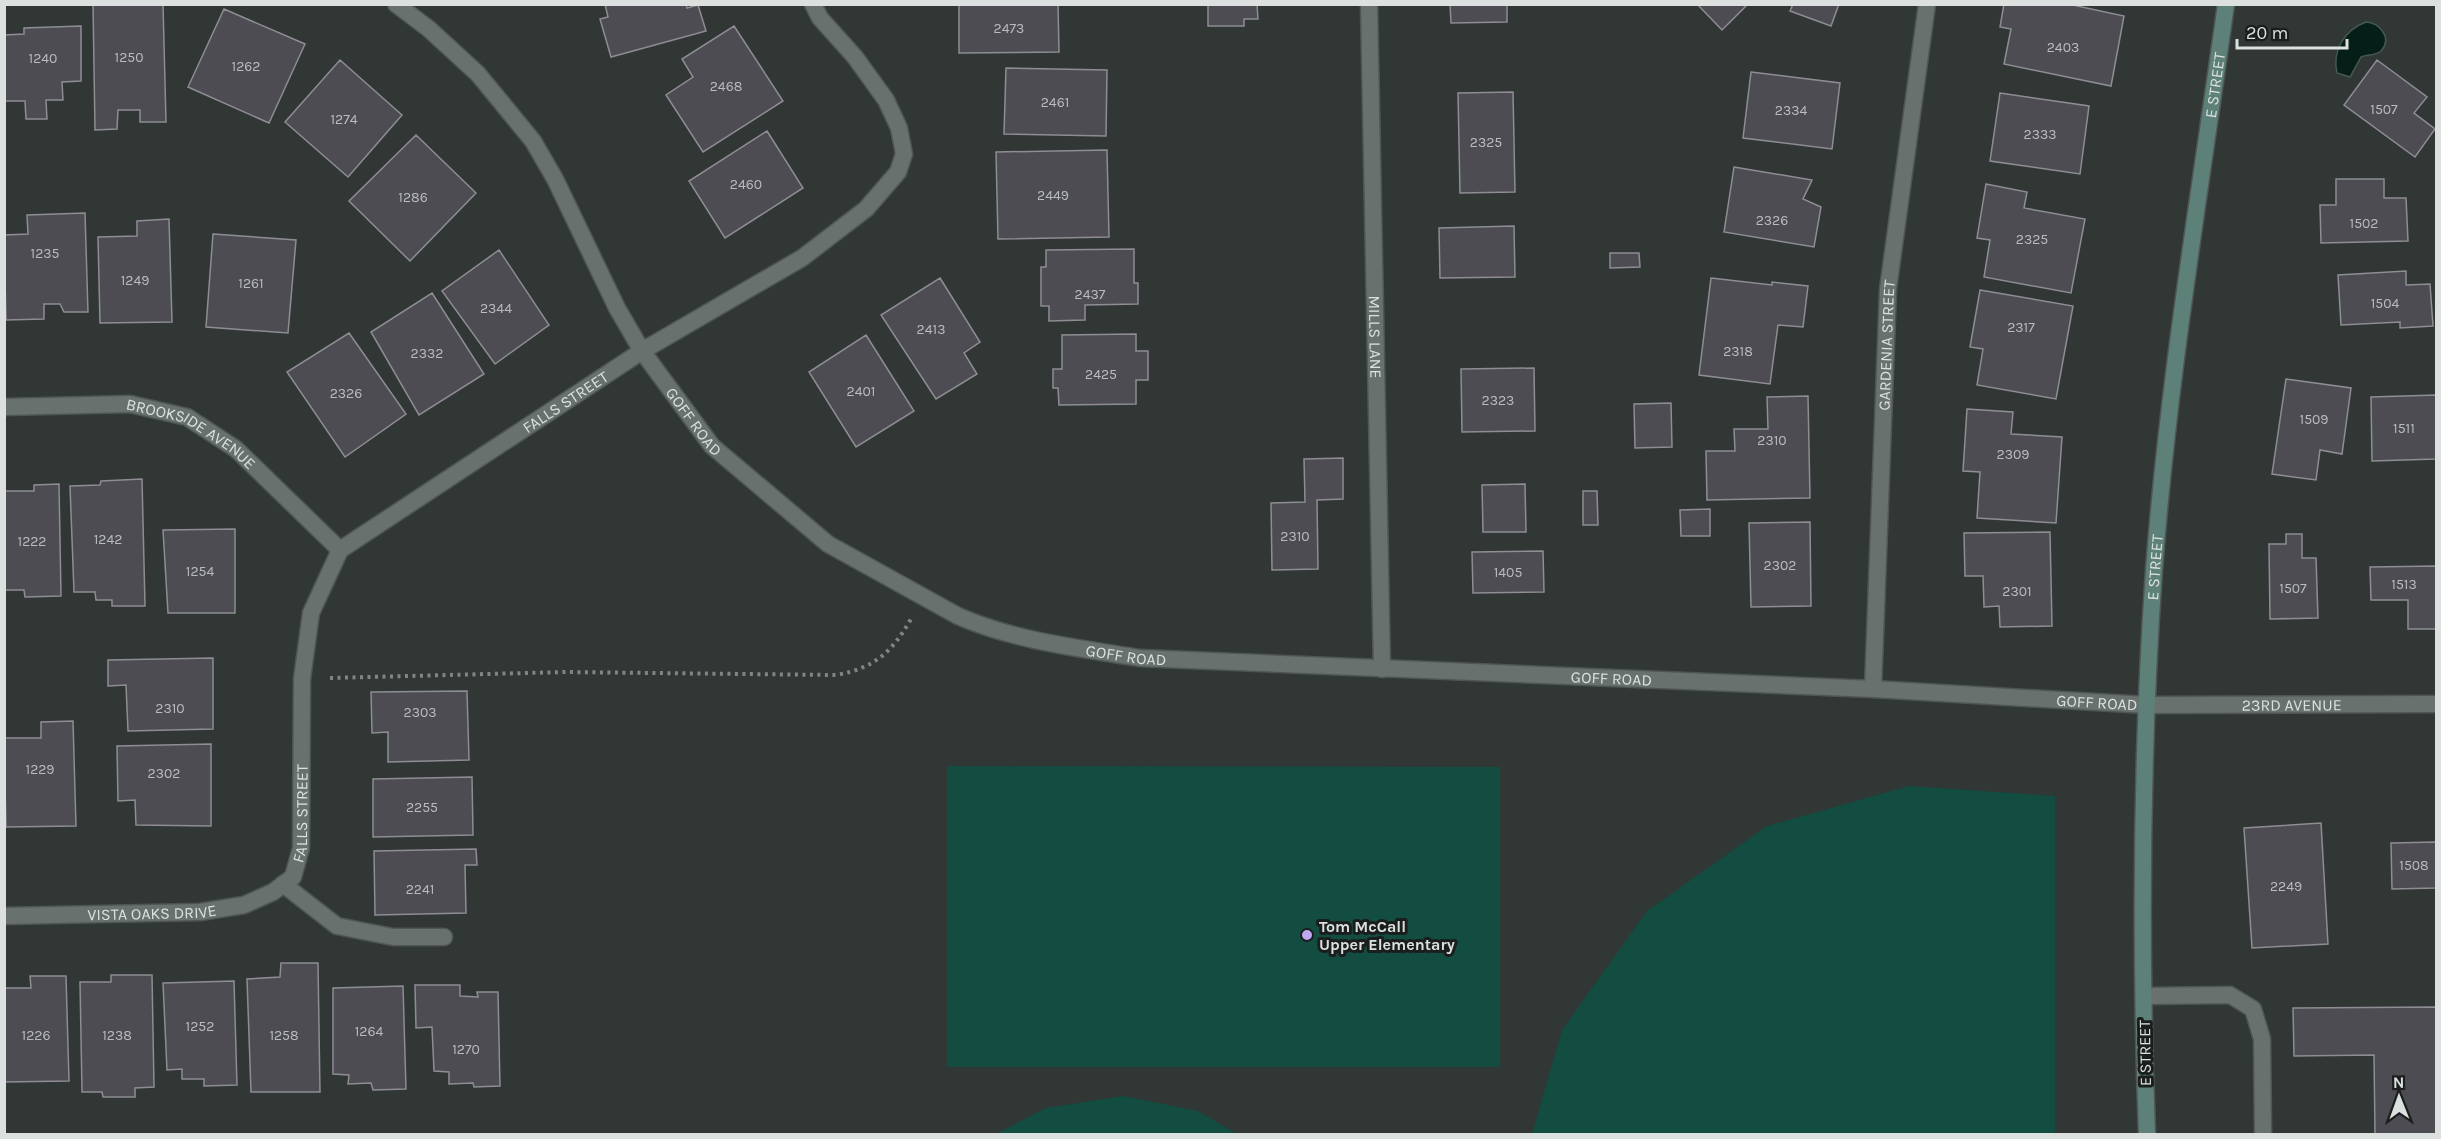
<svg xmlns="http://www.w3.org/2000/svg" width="2441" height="1139" font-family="Karla,sans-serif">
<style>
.green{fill:#134c40}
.water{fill:#061e18;stroke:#465854;stroke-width:1.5}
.building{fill:#4e4c53;stroke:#8f8c94;stroke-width:1.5}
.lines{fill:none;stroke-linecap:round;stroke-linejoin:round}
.service-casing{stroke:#4f5554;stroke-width:19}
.minor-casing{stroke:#4f5554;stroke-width:19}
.secondary-casing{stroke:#4f5554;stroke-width:19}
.path{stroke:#808685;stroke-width:4;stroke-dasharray:3 4.5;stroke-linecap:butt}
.service{stroke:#68716e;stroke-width:16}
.minor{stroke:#68716e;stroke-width:16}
.secondary{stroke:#5d8178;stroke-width:16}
.poi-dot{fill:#c0a8f3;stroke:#1a1e1d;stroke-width:2}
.labels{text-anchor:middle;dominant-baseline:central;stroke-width:6;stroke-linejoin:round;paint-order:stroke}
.number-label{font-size:14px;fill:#b8bcbd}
.street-label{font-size:16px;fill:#dce1e0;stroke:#1a1e1d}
.poi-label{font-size:16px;font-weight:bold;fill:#dce1e0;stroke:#1a1e1d;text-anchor:start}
</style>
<rect width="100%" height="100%" fill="#303735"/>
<!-- green -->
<path class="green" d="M947,766L1500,767V1067H947Z
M1909,786L2055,796V1134H1532L1562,1030L1647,911L1767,826Z
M1123,1096L1198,1111L1237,1134H996L1046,1108Z"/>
<!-- water -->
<path class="water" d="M2366,22C2379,22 2393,38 2381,51C2376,56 2367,54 2361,57L2350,77L2337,73C2332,51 2344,30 2366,22Z"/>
<!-- building -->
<path class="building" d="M93,4H163L166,122H140V110H118L117,129L95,130Z
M605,4H686L687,8L698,5L706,31L611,57L600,19L608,17Z
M959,4H1058L1059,52L959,53Z
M1208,4H1257L1258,19H1244V26H1208Z
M1450,4H1507V22L1451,23Z
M1697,4H1748L1722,30Z
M1793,4H1839L1831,26L1790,11Z
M2004,4H2068L2124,16L2111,86L2004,64L2011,29L2000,27Z
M224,9L305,44L269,123L188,87Z
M81,26V81L62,82L63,100H46L47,119H26L25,101H4V35L24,34V28Z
M734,26L783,101L703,152L666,95L693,77L682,59Z
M340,60L402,115L348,177L285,122Z
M2377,60L2427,97L2414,113L2435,129L2415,157L2344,105Z
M1006,68L1107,70L1106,136L1004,134Z
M1751,72L1840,83L1832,149L1743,138Z
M1513,92L1515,192L1460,193L1458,93Z
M2000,93L2089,106L2080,174L1990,161Z
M767,131L803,188L725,238L689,181Z
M416,135L476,193L410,261L349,201Z
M1107,150L1109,237L998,239L996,152Z
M1734,167L1812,180L1803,199L1821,207L1814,247L1724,232Z
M2336,179H2384V198H2406L2408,241L2321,243L2320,205H2336Z
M1986,184L2027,192L2024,208L2085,219L2071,293L1984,277L1990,240L1977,238Z
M85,213L88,312H64L60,304H44V319L6,320L4,235L28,234L27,215Z
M169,219L172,322L100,323L98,237L137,236V221Z
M1514,226L1515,277L1440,278L1439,228Z
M213,234L296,240L288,333L206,327Z
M1134,249V283H1138V304L1085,305V320L1049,321V306H1041V267H1046V250Z
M499,250L549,325L495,364L442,291Z
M1610,253H1639L1640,267L1610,268Z
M2406,271V285L2430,284L2433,326L2400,328V322L2341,325L2338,275Z
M940,278L980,342L964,353L977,374L936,399L881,315Z
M1711,278L1772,285V282L1808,286L1803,327L1778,325L1770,384L1699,375Z
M1980,290L2073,306L2056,399L1977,385L1983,349L1970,347Z
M432,293L484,374L419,415L371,332Z
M349,333L406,414L345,457L287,372Z
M1136,334V351H1148V380H1136V404L1059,405L1058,388H1053V369H1062V335Z
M866,335L914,411L856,447L809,372Z
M1534,368L1535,431L1462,432L1461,369Z
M2286,379L2351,388L2342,454L2320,450L2316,480L2272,474Z
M2436,395V459L2372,461L2371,397Z
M1808,396L1810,498L1707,500L1706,451H1735L1734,429H1768L1767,397Z
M1671,403L1672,447L1635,448L1634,404Z
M1967,409L2013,412L2011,434L2062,437L2056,523L1977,518L1980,472L1963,471Z
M1343,458V499L1317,500L1318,569L1272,570L1271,503L1305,502L1304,459Z
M142,479L145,606H112V600H96L95,592H74L70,486L100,485L101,481Z
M59,484L61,596L25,597L24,590H4V491H34V485Z
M1525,484L1526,532H1483L1482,485Z
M1583,491H1597L1598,525H1583Z
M1710,509V536H1681L1680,510Z
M1810,522L1811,606L1751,607L1749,523Z
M235,529V613H168L163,530Z
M2050,532L2052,626L2000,627L1999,606L1984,607L1983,576H1965L1964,533Z
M2286,534H2302V558H2316L2318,618L2270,619L2269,544H2286Z
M1543,551L1544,592L1473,593L1472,552Z
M2436,566V629H2408V600H2371L2370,567Z
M213,658V729L128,731L126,685L108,686V660Z
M467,691L469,760L388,762V732L372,733L371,692Z
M73,721L76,826L6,827L4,738H41V722Z
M211,744V826L136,825L135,800L118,801L117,746Z
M472,777L473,835L373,837V779Z
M2321,823L2328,944L2252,948L2244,828Z
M2436,842V888L2392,889L2391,843Z
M476,849L477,865H465L466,913L375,915L374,851Z
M281,963H318L320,1092H251L247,979L280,977Z
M111,975H152L154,1087L135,1088V1097H103L102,1092H82L80,982H111Z
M30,976H66L69,1081L4,1082V988H31Z
M234,981L237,1085L204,1086V1079H182V1069L167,1070L163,983Z
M415,985H460V996L478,997L477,992H498L500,1086L474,1087L473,1083L449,1084V1072L434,1071L432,1027L416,1028Z
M403,986L406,1089L373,1090L371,1083L348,1084L349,1075L333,1074V988Z
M2436,1007V1134H2375L2374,1055L2294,1056L2293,1008Z"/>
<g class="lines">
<defs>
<path id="service" d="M283,884L337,926L393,937H444
M2144,996L2230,995L2253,1009L2262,1039L2263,1134"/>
<g id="minor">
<path id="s1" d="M396,4L429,29L478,74L533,141L555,179L617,308L642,351L712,446L828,544L958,616C1015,641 1079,648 1140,658L1873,689L2147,705L2436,704"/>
<path id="s2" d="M1369,4L1382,669"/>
<path id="s3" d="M4,407L130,404L187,417L236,449L340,550"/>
<path id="s4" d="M1873,689L1888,289L1927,4"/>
<path id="s5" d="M4,916L200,912L244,905L273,892L293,877L301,848L302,679L311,613L340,550L642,351L802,258L866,209L898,172L904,154L899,128L886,100L855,57L820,18L813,4"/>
</g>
<g id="secondary">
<path id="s6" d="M2147,1134C2140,947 2141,757 2154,570C2168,381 2200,192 2226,4"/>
</g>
</defs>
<!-- service casing -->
<use href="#service" class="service-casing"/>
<!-- minor casing -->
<use href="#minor" class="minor-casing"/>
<!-- secondary casing -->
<use href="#secondary" class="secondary-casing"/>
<!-- path -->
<path class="path" d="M330,678L566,672L836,675C875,668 892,652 911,619"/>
<!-- service -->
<use href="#service" class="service"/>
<!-- minor -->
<use href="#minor" class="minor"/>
<!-- secondary -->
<use href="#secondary" class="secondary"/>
</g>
<!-- markers -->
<circle class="poi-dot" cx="1307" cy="935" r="6"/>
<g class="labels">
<!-- number labels -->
<g class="number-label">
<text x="1009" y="28">2473</text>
<text x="2063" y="47">2403</text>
<text x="129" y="57">1250</text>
<text x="43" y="58">1240</text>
<text x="246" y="66">1262</text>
<text x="726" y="86">2468</text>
<text x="1055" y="102">2461</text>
<text x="2384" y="109">1507</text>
<text x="1791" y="110">2334</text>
<text x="344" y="119">1274</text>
<text x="2040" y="134">2333</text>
<text x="1486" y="142">2325</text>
<text x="746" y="184">2460</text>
<text x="1053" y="195">2449</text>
<text x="413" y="197">1286</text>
<text x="1772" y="220">2326</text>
<text x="2364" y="223">1502</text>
<text x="2032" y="239">2325</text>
<text x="45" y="253">1235</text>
<text x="135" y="280">1249</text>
<text x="251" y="283">1261</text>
<text x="1090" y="294">2437</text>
<text x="2385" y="303">1504</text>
<text x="496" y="308">2344</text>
<text x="2021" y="327">2317</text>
<text x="931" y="329">2413</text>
<text x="1738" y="351">2318</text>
<text x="427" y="353">2332</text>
<text x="1101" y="374">2425</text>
<text x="861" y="391">2401</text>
<text x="346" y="393">2326</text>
<text x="1498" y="400">2323</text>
<text x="2314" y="419">1509</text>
<text x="2404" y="428">1511</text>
<text x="1772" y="440">2310</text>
<text x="2013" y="454">2309</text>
<text x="1295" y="536">2310</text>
<text x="108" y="539">1242</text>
<text x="32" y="541">1222</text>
<text x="1780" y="565">2302</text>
<text x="200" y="571">1254</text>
<text x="1508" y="572">1405</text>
<text x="2404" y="584">1513</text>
<text x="2293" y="588">1507</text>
<text x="2017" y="591">2301</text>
<text x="170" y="708">2310</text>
<text x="420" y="712">2303</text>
<text x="40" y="769">1229</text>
<text x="164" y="773">2302</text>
<text x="422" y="807">2255</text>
<text x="2414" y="865">1508</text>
<text x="2286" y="886">2249</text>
<text x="420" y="889">2241</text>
<text x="200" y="1026">1252</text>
<text x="369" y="1031">1264</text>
<text x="36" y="1035">1226</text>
<text x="117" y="1035">1238</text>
<text x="284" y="1035">1258</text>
<text x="466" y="1049">1270</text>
</g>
<!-- street labels -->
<g class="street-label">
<text stroke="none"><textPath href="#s6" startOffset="1053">E STREET</textPath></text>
<text stroke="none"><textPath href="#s2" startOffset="333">MILLS LANE</textPath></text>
<text stroke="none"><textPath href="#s4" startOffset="344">GARDENIA STREET</textPath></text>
<text stroke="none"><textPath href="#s5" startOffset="902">FALLS STREET</textPath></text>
<text stroke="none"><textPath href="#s1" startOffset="519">GOFF ROAD</textPath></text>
<text stroke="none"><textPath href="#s3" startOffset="195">BROOKSIDE AVENUE</textPath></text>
<text stroke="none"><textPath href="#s6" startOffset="567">E STREET</textPath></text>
<text stroke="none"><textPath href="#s1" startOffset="1023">GOFF ROAD</textPath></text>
<text stroke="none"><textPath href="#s1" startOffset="1509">GOFF ROAD</textPath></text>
<text stroke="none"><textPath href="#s1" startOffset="1995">GOFF ROAD</textPath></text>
<text stroke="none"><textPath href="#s1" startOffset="2190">23RD AVENUE</textPath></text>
<text stroke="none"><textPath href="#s5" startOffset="362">FALLS STREET</textPath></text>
<text stroke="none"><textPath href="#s5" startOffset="148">VISTA OAKS DRIVE</textPath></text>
<text transform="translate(2145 1053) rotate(-91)">E STREET</text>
</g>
<!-- poi labels -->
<g class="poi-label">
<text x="1319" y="926">Tom McCall<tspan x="1319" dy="18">Upper Elementary</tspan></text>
</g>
</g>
<!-- border -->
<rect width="2441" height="1139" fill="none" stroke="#dce1e0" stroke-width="12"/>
<!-- north arrow -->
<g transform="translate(2399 1097) rotate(359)" stroke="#1a1e1d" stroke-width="4.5" paint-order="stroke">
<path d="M0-4.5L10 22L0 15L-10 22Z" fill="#dce1e0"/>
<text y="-9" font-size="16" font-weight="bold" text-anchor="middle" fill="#dce1e0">N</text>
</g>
<!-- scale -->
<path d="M2237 39v9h110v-9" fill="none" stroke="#dce1e0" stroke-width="3"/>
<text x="2246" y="39" font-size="18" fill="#dce1e0" stroke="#1a1e1d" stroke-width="4.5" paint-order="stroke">20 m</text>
</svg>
